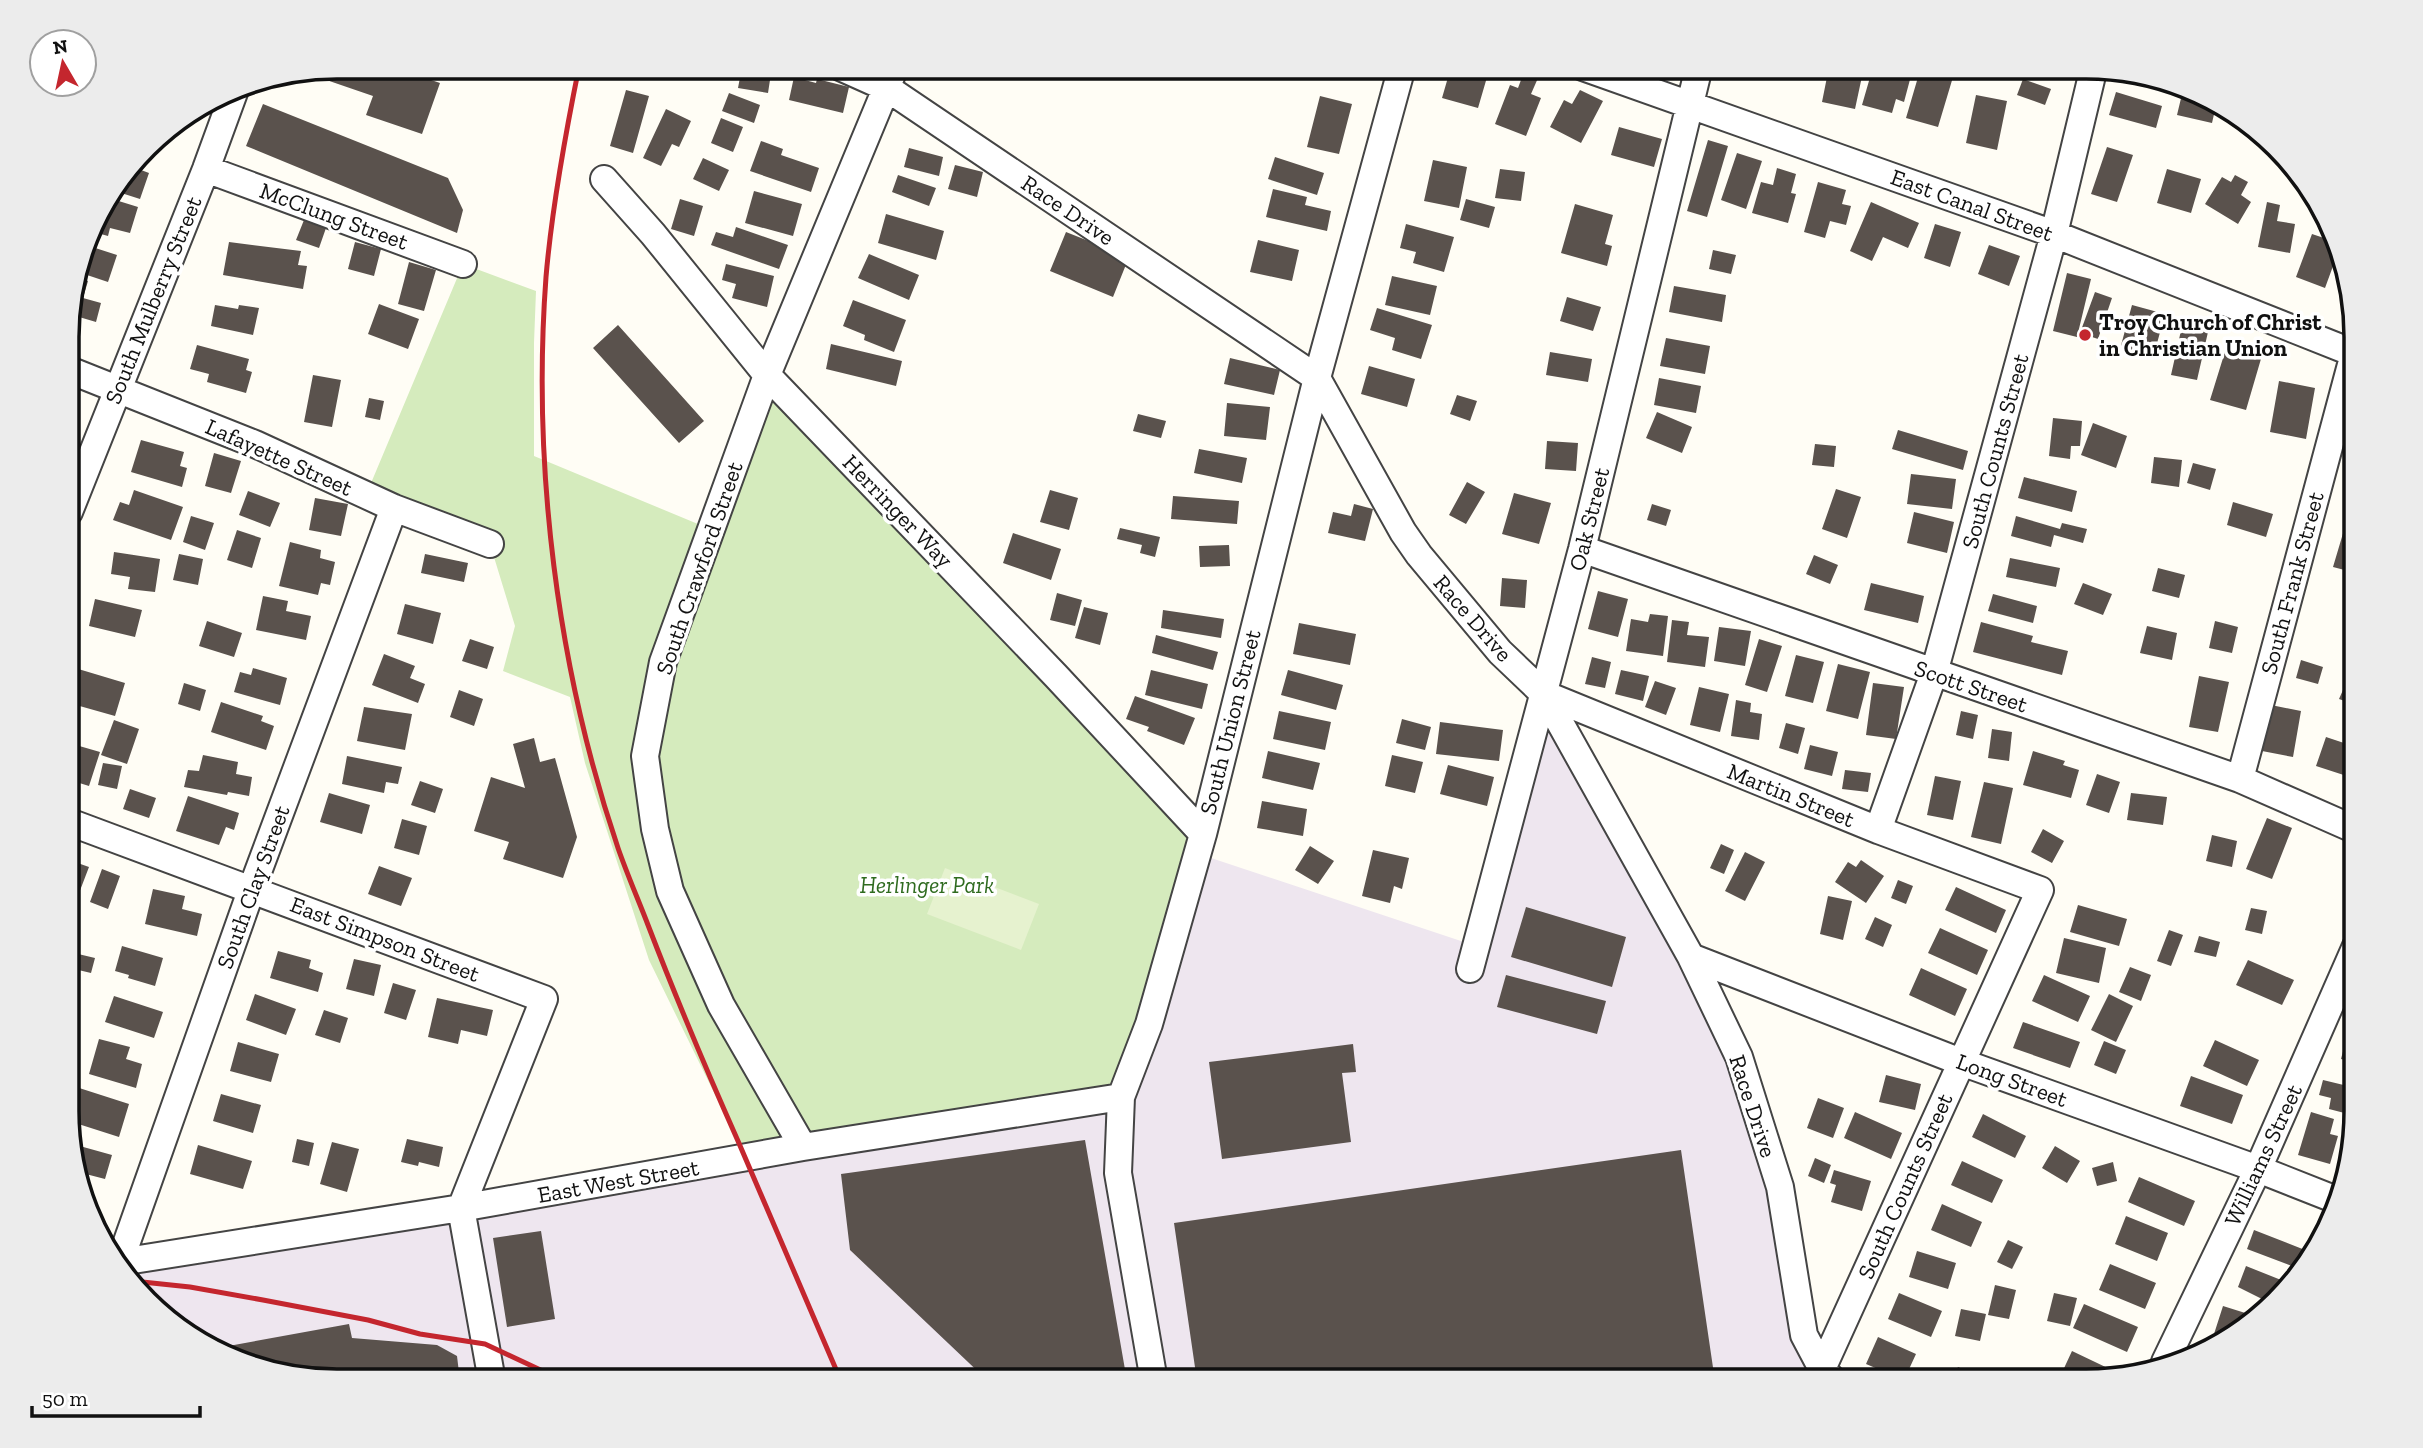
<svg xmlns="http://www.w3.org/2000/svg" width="2423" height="1448" font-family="'Zilla Slab',serif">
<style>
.industrial{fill:#eee6ef}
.green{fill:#d5ebbd}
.pitch{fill:#e6f2cf}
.building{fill:#5a524d}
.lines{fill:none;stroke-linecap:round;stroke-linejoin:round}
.minor-casing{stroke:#444;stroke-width:30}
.minor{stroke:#fff;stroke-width:26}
.rail{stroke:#c4262e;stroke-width:5}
.poi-dot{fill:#c4262e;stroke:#fff;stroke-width:2.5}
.labels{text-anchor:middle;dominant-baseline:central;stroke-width:7;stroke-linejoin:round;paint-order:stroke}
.street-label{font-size:23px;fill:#111;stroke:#fff}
.poi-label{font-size:23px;font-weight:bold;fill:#111;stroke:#fff;text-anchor:start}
.park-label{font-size:23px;font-style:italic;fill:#2f6b1f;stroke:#fff}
.rim{fill:none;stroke:#111;stroke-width:3.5}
</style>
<rect width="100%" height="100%" fill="#fffdf5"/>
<!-- industrial -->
<path class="industrial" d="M1544,694L1739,1057L1804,1335L1834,1381H336L266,1372L201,1345L118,1267L746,1158L1196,853L1476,946Z"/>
<!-- green -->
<path class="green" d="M463,264L536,291L534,343V456L710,529L767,375L1203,834L1121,1097L746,1158L649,960L585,763L570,697L503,671L515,626L490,544L366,495Z"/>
<!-- pitch -->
<path class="pitch" d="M945,868L1039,904L1021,950L927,914Z"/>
<!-- building -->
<path class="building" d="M337,66L393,67L440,83L422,134L366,115L373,96L306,73Z
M742,67H772L768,93L738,88Z
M1451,67H1490L1478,108L1442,98Z
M1829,67H1864L1855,109L1822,102Z
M1873,67H1890L1912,72L1904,102L1896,99L1892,113L1862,105Z
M1921,67H1948L1946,75L1953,77L1938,127L1906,118Z
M1524,72L1538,78L1531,94L1541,98L1526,136L1495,124L1510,85L1518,88Z
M794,77L816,83L817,79L849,87L843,113L789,100Z
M2023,79L2051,89L2045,105L2017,95Z
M626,90L649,96L633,153L610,146Z
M1580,90L1603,101L1581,143L1550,127L1564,100L1572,104Z
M2183,90L2217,101L2212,123L2177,115Z
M2116,92L2162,106L2156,128L2109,115Z
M729,93L760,105L754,123L722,111Z
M1976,95L2007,101L1997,150L1966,143Z
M1320,96L1352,104L1339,154L1307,147Z
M263,104L448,178L463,210L457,233L246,146Z
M666,109L691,121L679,147L672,144L661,166L643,158Z
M2233,114L2245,125L2248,128L2232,126Z
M721,118L743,127L733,152L711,143Z
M1619,127L1662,139L1654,167L1611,155Z
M167,129L163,144L153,141L158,134Z
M1708,140L1728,146L1707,217L1687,211Z
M761,141L783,149L781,155L819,168L811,192L750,171Z
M2107,147L2133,155L2117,202L2091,194Z
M909,148L943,157L939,176L904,167Z
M1737,153L1762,161L1746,209L1721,200Z
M1275,157L1324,173L1317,195L1268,179Z
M703,158L729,170L719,191L693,179Z
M1433,160L1467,167L1459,208L1424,201Z
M955,165L983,172L977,197L948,189Z
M133,167L149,173L140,199L115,191Z
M1777,168L1796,174L1791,193L1796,194L1788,223L1752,213L1761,182L1773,185Z
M1500,169L1525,172L1521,201L1495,198Z
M2167,169L2201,179L2191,213L2157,203Z
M898,175L936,188L929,206L892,192Z
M2235,175L2248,182L2241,195L2251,202L2238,224L2205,204L2222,177L2231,182Z
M1818,182L1846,190L1842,204L1851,206L1846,225L1830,221L1825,238L1804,232Z
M1273,189L1307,197L1305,205L1331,211L1327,231L1266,217Z
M754,191L802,204L793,236L745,223Z
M109,198L138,207L130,233L110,228L108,236L90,231L95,217Z
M680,199L703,206L694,236L671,229Z
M1466,199L1495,207L1489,228L1460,220Z
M1871,202L1919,223L1908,248L1883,237L1872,261L1850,251Z
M2267,202L2280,205L2277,221L2295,224L2290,253L2258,247Z
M1575,204L1613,215L1605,244L1612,246L1607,266L1561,253Z
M886,214L944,231L936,260L878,243Z
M304,220L326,228L319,248L296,240Z
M1406,224L1454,237L1444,272L1413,263L1416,252L1400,248Z
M1935,224L1961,232L1950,267L1924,258Z
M736,227L788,245L779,269L711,245L716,232L733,237Z
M1066,232L1129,257L1113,297L1050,271Z
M2312,234L2339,243L2340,247L2325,288L2296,277Z
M1258,240L1299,250L1292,281L1250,272Z
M229,242L301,251L298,265L307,266L303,289L223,275Z
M355,242L381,249L374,276L348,269Z
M86,245L117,255L108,282L78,272Z
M1989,245L2020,256L2009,286L1978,274Z
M1713,250L1736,255L1731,274L1709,269Z
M869,254L919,275L909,300L858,278Z
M409,262L436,270L424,311L398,304Z
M726,264L774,276L767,307L732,298L736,284L722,280Z
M2067,273L2091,279L2077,337L2053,331Z
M1392,276L1437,286L1430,315L1385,305Z
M76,277L88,281L83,298L101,303L96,322L69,314V302Z
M1674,286L1726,295L1722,322L1669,312Z
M2095,292L2112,298L2098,339L2080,333Z
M1567,297L1601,307L1593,331L1560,321Z
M853,300L906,320L894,352L864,340L865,335L843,326Z
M379,304L419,319L408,349L368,334Z
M215,305L238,309L239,305L259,308L253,335L211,326Z
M2132,305L2165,314L2153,358L2120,349Z
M1377,308L1432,325L1421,359L1392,350L1395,338L1370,330Z
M618,325L704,421L679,443L593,348Z
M2182,326L2208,332L2197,380L2171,375Z
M1666,338L1710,346L1705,374L1660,366Z
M2228,342L2263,352L2246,410L2210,400Z
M831,344L902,361L896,386L826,369Z
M197,345L249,359L246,370L252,372L246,393L207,382L209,374L190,369Z
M1550,352L1592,359L1588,382L1546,375Z
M1230,358L1280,370L1274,395L1224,384Z
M1369,366L1415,379L1407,407L1361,394Z
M313,375L341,380L332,427L304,422Z
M1659,378L1701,386L1696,413L1654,405Z
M2279,381L2315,388L2306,439L2270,432Z
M1457,395L1477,401L1470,421L1450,414Z
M369,398L384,401L380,420L365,417Z
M1227,403L1270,407L1266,440L1224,436Z
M1657,412L1692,427L1682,453L1646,438Z
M1138,414L1166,421L1161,438L1133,431Z
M2053,418L2082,421L2080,446H2071L2070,459L2049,456Z
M2354,419H2356V447L2346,445Z
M2093,423L2127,436L2116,468L2081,455Z
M1898,430L1968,451L1963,470L1892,449Z
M141,440L184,452L180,466L187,468L182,487L131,472Z
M1547,441L1578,443L1576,471L1545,469Z
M1815,444L1836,446L1834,467L1812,465Z
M1199,449L1247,458L1242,483L1194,473Z
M214,453L241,461L231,493L205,486Z
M2154,457L2182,460L2179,487L2151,483Z
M2193,463L2216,469L2210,490L2187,483Z
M1911,474L1956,479L1952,509L1907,504Z
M2024,477L2077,491L2072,512L2018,498Z
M1467,482L1485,492L1466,524L1449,515Z
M1836,489L1861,497L1847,538L1822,529Z
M134,490L183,507L171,540L113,520L120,502L129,505Z
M1050,490L1078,498L1069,530L1040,522Z
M248,491L280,503L270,527L239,515Z
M1514,493L1551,503L1539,544L1502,534Z
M2355,493H2356V573L2333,567Z
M1173,496L1239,501L1237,524L1171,519Z
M315,498L348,504L341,536L309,530Z
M2233,502L2273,514L2266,537L2227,525Z
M1354,504L1373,509L1365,541L1328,533L1333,512L1351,516Z
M1652,504L1671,510L1666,526L1647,520Z
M1914,512L1954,522L1947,553L1907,543Z
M191,516L214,523L205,550L183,542Z
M2016,516L2060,529L2062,523L2087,529L2083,543L2054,535L2051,547L2011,536Z
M1120,528L1160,537L1155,557L1140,553L1142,545L1117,539Z
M237,530L261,538L252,568L227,560Z
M1013,533L1061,549L1051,580L1003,563Z
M290,542L321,550L320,558L335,562L330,585L321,583L318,595L279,586Z
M1229,545L1230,566L1200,567L1199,546Z
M114,552L160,559L155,592L128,589L130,577L111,574Z
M179,554L203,559L198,585L173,580Z
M425,554L468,563L464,582L421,573Z
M1814,555L1838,565L1830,584L1806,574Z
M2010,558L2060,568L2056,587L2006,577Z
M2158,568L2185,575L2179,598L2152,591Z
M1502,578L1527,580L1525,608L1500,606Z
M1871,583L1924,596L1918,623L1864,610Z
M2083,583L2112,594L2103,615L2074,604Z
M1598,591L1628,599L1618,637L1588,629Z
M1057,593L1082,600L1075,626L1050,620Z
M1993,594L2037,606L2033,623L1988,611Z
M263,596L288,601L286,611L311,616L306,640L256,630Z
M95,599L142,610L135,637L89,626Z
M405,604L441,613L433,644L397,634Z
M1084,607L1108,613L1100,645L1075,638Z
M1163,610L1224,619L1221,638L1161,628Z
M1650,614L1668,616L1663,656L1626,651L1631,619L1648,622Z
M1672,620L1689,622L1687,635L1709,637L1705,667L1667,662Z
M207,621L242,633L234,657L199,646Z
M2215,621L2238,627L2232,653L2209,648Z
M1981,622L2033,636L2031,642L2068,651L2062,675L1973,652Z
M1299,623L1356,634L1350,665L1293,654Z
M2147,626L2177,633L2172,660L2140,653Z
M1719,627L1751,631L1745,666L1714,661Z
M1156,635L1218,652L1213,670L1152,653Z
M2355,638H2356V676L2346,673Z
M470,639L494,647L487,669L462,661Z
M1759,639L1782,646L1767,692L1745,685Z
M384,654L415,666L410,678L425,684L418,703L372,685Z
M1796,655L1824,662L1813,703L1785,696Z
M1592,657L1611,662L1605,688L1585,684Z
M2301,660L2323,667L2318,684L2296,678Z
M1838,664L1870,672L1858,719L1826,711Z
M75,668L125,683L115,716L69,703V690Z
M253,668L287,678L280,705L234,692L240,672L251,675Z
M1151,670L1208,684L1202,709L1145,695Z
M1288,670L1343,685L1336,710L1281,695Z
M1621,670L1649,676L1643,701L1615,694Z
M2199,676L2229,682L2218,732L2189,727Z
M1655,681L1676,688L1666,715L1645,707Z
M2347,681L2356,685V705L2339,699Z
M184,683L206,690L200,711L178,704Z
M1873,683L1904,687L1896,739L1866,735Z
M1699,687L1729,694L1720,732L1690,725Z
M459,690L483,699L474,726L450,717Z
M1135,696L1195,718L1184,745L1147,731L1149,727L1126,719Z
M1736,700L1751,703L1750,712L1762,714L1759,740L1731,736Z
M221,702L263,716L261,721L274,726L266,750L211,732Z
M2271,705L2301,711L2293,757L2262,751Z
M364,707L412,714L405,750L357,741Z
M1279,711L1331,722L1325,750L1273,739Z
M1961,711L1978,715L1973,739L1956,735Z
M1402,719L1431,727L1425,750L1396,743Z
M114,720L139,729L127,764L101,755Z
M1440,722L1503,730L1499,761L1436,754Z
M1786,723L1805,728L1798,754L1779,748Z
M1992,729L2012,732L2009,761L1988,758Z
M2326,737L2356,747V779L2316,766Z
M534,738L540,762L555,758L577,837L563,878L503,859L509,842L474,831L491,777L525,788L513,744Z
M69,743L100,752L89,786L73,781L72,786L69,785Z
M1810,745L1838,752L1832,776L1804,769Z
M1268,751L1320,763L1313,790L1262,778Z
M2033,751L2065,761L2063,765L2079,770L2071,798L2023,785Z
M203,755L238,762L236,774L252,777L249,796L228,792L227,795L184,787L188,770L199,771Z
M1392,755L1423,762L1415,793L1385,786Z
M347,756L402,767L398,784L386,782L384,793L342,784Z
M103,763L122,766L117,789L98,785Z
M1448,765L1494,777L1487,806L1440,794Z
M1845,770L1871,773L1868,792L1842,789Z
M2097,774L2120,782L2109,813L2086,805Z
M1935,776L1961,781L1953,820L1927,815Z
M420,781L443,789L435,813L411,805Z
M1984,782L2013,788L2001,844L1971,837Z
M130,789L156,798L149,818L123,809Z
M329,793L370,805L362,834L320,822Z
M2131,793L2167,797L2163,825L2127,820Z
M188,796L239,813L234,830L226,827L219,845L176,831Z
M1262,801L1307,809L1303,836L1257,828Z
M2267,818L2292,828L2272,879L2246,869Z
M402,819L427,826L419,855L394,848Z
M2043,829L2064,841L2052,863L2031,852Z
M2212,835L2237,841L2232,867L2206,861Z
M1721,844L1734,850L1724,874L1710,868Z
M1310,846L1334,861L1318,884L1295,870Z
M1373,850L1409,858L1402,889L1394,886L1390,903L1362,896Z
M1745,852L1765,862L1745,901L1725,891Z
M1861,860L1884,876L1866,903L1835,882L1848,862L1856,867Z
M72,861L89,867L71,914H69V869Z
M379,866L412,878L401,906L368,894Z
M102,869L120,876L108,909L90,902Z
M1898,880L1913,886L1906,904L1891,898Z
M1956,887L2006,910L1996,933L1945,910Z
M153,889L185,896L182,909L202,914L197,936L145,924Z
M1828,896L1852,901L1843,940L1820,934Z
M2078,905L2127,919L2119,946L2070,932Z
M1526,907L1626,937L1612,987L1511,957Z
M2251,908L2267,911L2262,934L2245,930Z
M1875,917L1892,925L1883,947L1865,939Z
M1940,928L1988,950L1977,975L1928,953Z
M2169,930L2183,935L2171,966L2157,961Z
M2199,936L2220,942L2216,957L2194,952Z
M2064,938L2106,948L2099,983L2056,973Z
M122,946L163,958L155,986L128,978L129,975L115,971Z
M278,951L311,960L309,968L323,973L318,992L270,978Z
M74,953L95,958L91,973L70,968Z
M354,959L381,965L374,996L346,989Z
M2248,960L2294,980L2282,1005L2236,985Z
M2130,967L2151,975L2141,1001L2119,992Z
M1921,968L1967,989L1955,1016L1909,995Z
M1506,975L1606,1001L1597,1034L1497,1007Z
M2044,975L2090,996L2078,1022L2032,1001Z
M393,983L416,990L406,1020L384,1013Z
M255,994L296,1009L286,1035L246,1020Z
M2109,994L2133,1006L2116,1042L2091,1030Z
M114,996L163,1012L154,1038L105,1022Z
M437,998L493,1010L487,1036L461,1030L458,1044L428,1037Z
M324,1010L348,1018L340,1043L315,1035Z
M2023,1022L2080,1042L2070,1068L2013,1048Z
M2348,1032L2356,1034V1063L2341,1059Z
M99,1039L130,1047L126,1059L142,1064L136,1088L89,1074Z
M2215,1040L2259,1060L2247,1086L2203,1066Z
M2104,1041L2126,1050L2116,1074L2094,1065Z
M238,1042L279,1054L271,1082L230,1071Z
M1353,1044L1356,1072L1342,1073L1351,1142L1222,1159L1209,1062Z
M1886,1075L1921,1084L1915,1110L1879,1102Z
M2191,1076L2243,1095L2232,1124L2180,1106Z
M2323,1080L2356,1088V1116L2329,1109L2331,1098L2319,1095Z
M73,1086L129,1104L119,1137L69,1121V1100Z
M221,1094L261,1105L253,1133L213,1121Z
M1818,1098L1844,1108L1833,1138L1807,1128Z
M1855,1112L1902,1133L1891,1159L1844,1138Z
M2311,1112L2334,1119L2330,1134L2338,1136L2330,1164L2298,1155Z
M1983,1114L2026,1136L2015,1158L1972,1137Z
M297,1139L314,1143L309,1166L292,1162Z
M407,1139L443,1147L439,1167L419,1162L418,1166L401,1162Z
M1085,1140L1127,1381H988L850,1250L841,1174Z
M332,1142L359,1149L347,1192L320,1184Z
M69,1143L112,1155L105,1179L78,1172Z
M198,1145L252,1161L243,1189L190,1174Z
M2055,1146L2080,1161L2067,1183L2042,1168Z
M1681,1150L1715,1381H1197L1174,1223Z
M1815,1158L1831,1165L1824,1183L1808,1176Z
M1962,1161L2003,1180L1992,1203L1951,1185Z
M2113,1162L2117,1181L2097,1186L2092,1168Z
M1834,1170L1871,1181L1862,1211L1831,1202L1836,1185L1830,1183Z
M2139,1177L2195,1201L2184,1226L2128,1202Z
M1942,1204L1982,1222L1971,1247L1931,1230Z
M2126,1216L2168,1233L2157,1261L2115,1244Z
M2254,1230L2305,1250L2297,1268L2247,1249Z
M541,1231L555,1319L507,1327L493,1238Z
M2008,1240L2023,1247L2012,1269L1997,1262Z
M1917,1251L1956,1263L1948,1289L1909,1277Z
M2110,1264L2156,1283L2145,1309L2099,1290Z
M2246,1266L2291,1284L2274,1305L2238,1287Z
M1995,1285L2016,1290L2009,1319L1988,1315Z
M1899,1293L1942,1311L1931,1337L1888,1319Z
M2054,1293L2077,1298L2070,1326L2047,1321Z
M2084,1304L2138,1327L2127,1352L2073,1328Z
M2223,1306L2258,1317L2230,1339L2214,1334Z
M1961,1309L1986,1314L1980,1341L1955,1336Z
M349,1324L352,1338L437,1345L457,1356L460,1381H336L266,1372L212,1349Z
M1878,1337L1916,1354L1904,1380L1866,1364Z
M2072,1351L2116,1372L2112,1378L2103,1381L2059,1379Z
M1958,1367L1980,1377L1978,1381H1951Z"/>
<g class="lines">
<defs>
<path id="minor" d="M840,67L887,88L1317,378L1403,532L1419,555L1500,652L1544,694L1691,957L1739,1057L1780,1187L1804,1335L1822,1369L1834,1381
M1583,67L2054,234L2356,354
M206,169L463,264
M604,179L653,234L767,375L1056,676L1203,834
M69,370L255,444L394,508L490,544
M69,512L206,169L236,87
M1582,549L2240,779L2356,830
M1544,694L1878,830L2040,890L1822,1369
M2240,779L2356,346
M69,822L544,999L461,1208L492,1381
M1878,830L1934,673L2054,234L2094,67
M1691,957L1961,1062L2258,1169L2334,1199
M1470,969L1582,549L1699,67
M803,1147L721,1005L670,891L655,829L645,756L663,662L767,375L895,67
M114,1263L461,1208L803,1147L1121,1097
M118,1267L252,888L394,508
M2165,1362L2258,1169L2356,946
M1154,1381L1118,1173L1121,1097L1149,1024L1203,834L1317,378L1402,67"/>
</defs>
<!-- minor casing -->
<use href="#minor" class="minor-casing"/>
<!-- minor -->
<use href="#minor" class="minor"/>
<!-- rail -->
<path class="rail" d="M579,67C565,136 552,206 546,277C532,466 557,668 618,848C627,874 638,899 648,925C676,998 706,1069 738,1141C773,1221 807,1301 841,1381
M133,1281L190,1287L263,1300L368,1320L420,1334L485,1344L564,1381"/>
</g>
<!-- markers -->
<circle class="poi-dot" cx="2085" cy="335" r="7"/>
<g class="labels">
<!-- street labels -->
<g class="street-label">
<text transform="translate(1972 205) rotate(20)">East Canal Street</text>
<text transform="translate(1068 210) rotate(34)">Race Drive</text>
<text transform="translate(334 216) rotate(20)">McClung Street</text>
<text transform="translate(153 300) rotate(-68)">South Mulberry Street</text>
<text transform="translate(1995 451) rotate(-75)">South Counts Street</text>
<text transform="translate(279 457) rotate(24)">Lafayette Street</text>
<text transform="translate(898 511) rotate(46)">Herringer Way</text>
<text transform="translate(1589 519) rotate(-76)">Oak Street</text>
<text transform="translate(699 568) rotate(-71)">South Crawford Street</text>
<text transform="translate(2292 583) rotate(-75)">South Frank Street</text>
<text transform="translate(1473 618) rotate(49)">Race Drive</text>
<text transform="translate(1971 686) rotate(19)">Scott Street</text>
<text transform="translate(1230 722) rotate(-76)">South Union Street</text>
<text transform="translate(1791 795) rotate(22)">Martin Street</text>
<text transform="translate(253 887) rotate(-70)">South Clay Street</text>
<text transform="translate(385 939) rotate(21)">East Simpson Street</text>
<text transform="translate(2012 1080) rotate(20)">Long Street</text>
<text transform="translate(1753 1106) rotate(72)">Race Drive</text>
<text transform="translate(2263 1155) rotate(-65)">Williams Street</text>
<text transform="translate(618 1181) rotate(-10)">East West Street</text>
<text transform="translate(1905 1186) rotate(-66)">South Counts Street</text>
</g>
<!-- poi labels -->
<g class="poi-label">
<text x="2099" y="322">Troy Church of Christ<tspan x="2099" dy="26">in Christian Union</tspan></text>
</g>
<!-- park labels -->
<g class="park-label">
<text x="927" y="885">Herlinger Park</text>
</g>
</g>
<!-- crop -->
<path d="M0 0H2423V1448H0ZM337 79H2086A258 258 0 0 1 2344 337V1111A258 258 0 0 1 2086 1369H337A258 258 0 0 1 79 1111V337A258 258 0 0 1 337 79Z" fill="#ececec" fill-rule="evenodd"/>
<path class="rim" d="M337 79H2086A258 258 0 0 1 2344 337V1111A258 258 0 0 1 2086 1369H337A258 258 0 0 1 79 1111V337A258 258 0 0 1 337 79Z"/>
<!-- north arrow -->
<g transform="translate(63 63) rotate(351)"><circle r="33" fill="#ffffff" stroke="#a0a0a0" stroke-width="2"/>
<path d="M0-5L12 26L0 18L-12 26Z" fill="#c4262e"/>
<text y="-10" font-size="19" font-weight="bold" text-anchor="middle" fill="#111111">N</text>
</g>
<!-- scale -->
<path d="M32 1406v10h168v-10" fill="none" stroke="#111111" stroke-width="3.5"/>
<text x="42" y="1406" font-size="21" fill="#111111" stroke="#ffffff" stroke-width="5" paint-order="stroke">50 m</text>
</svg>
